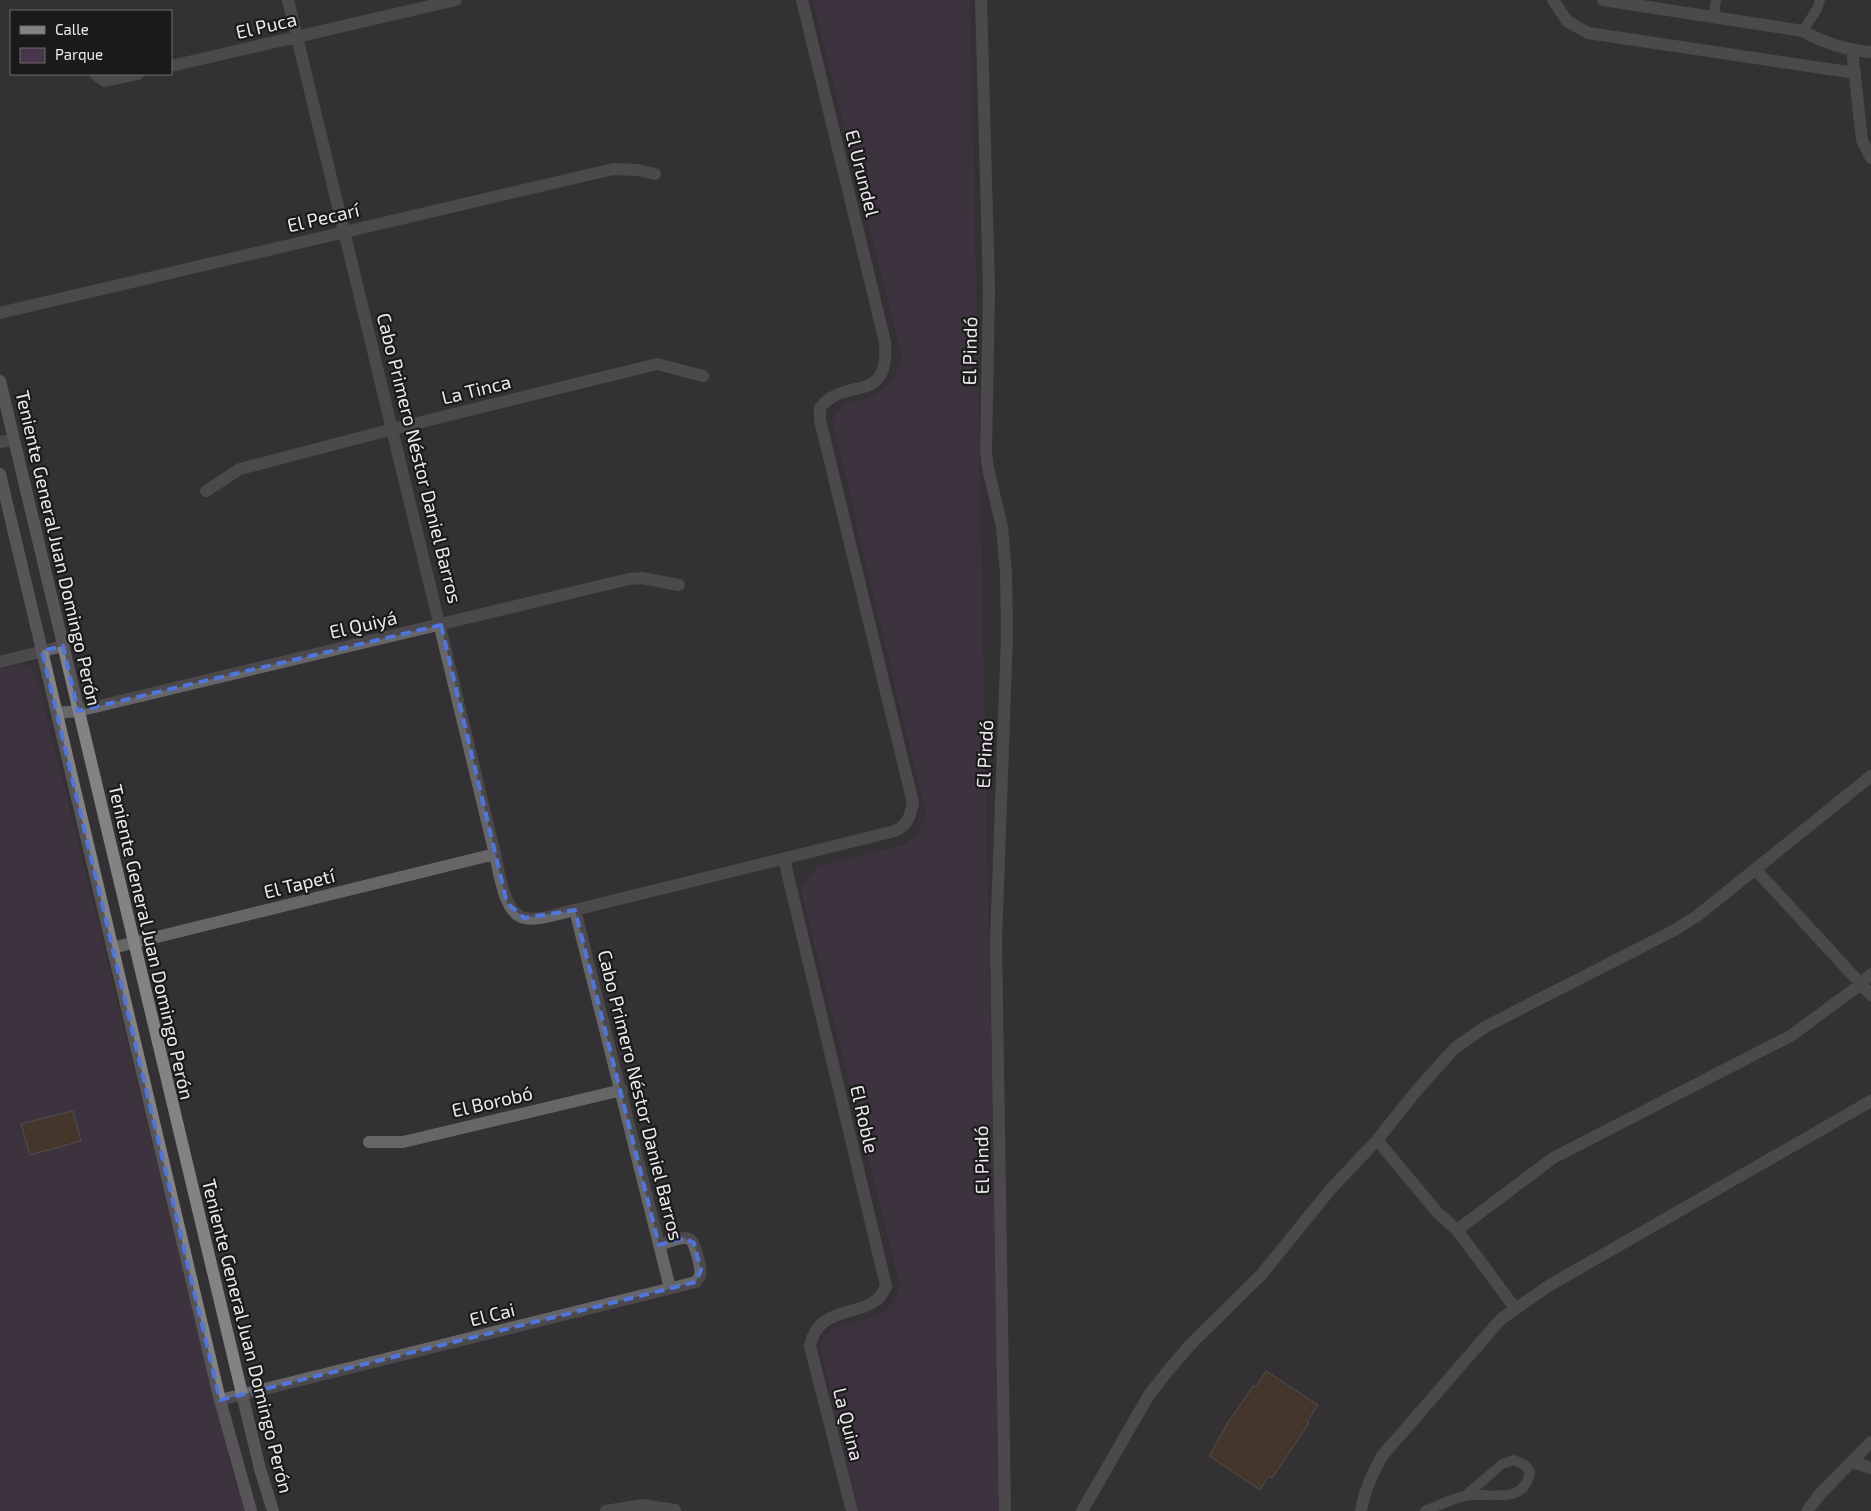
<svg xmlns="http://www.w3.org/2000/svg" width="1871" height="1511" font-family="'Exo 2',sans-serif">
<style>
.green{fill:#48374c}
.building{fill:#583c1e;stroke:#75716e}
.lines{fill:none;stroke-linecap:round;stroke-linejoin:round}
.service{stroke:#666668;stroke-width:10}
.minor{stroke:#666668;stroke-width:12}
.secondary{stroke:#838285;stroke-width:12}
.marked{fill:none;stroke:#5075dd;stroke-width:4;stroke-dasharray:10 6;stroke-linejoin:round}
.labels{text-anchor:middle;dominant-baseline:central;stroke-width:4.5;stroke-linejoin:round;paint-order:stroke}
.street-label{font-size:19px;fill:#ebe9ec;stroke:#1b1a1b}
</style>
<rect width="100%" height="100%" fill="#343135"/>
<!-- green -->
<path class="green" d="M813,0H970L1000,1511H859L821,1353C819,1316 874,1329 892,1304C896,1300 898,1291 900,1286L801,890L817,866L904,845L919,833L926,815L832,420L844,405L874,396L893,381L902,358Z
M21,664L31,667L37,676L234,1479L246,1511H0V669Z"/>
<!-- building -->
<path class="building" d="M73,1111L81,1141L30,1155L21,1124Z
M1266,1371L1318,1405L1307,1422L1309,1423L1272,1478L1269,1476L1260,1490L1209,1456L1229,1421L1254,1385L1256,1387Z"/>
<g class="lines">
<!-- service -->
<path class="service" d="M1714,15L1716,0
M1803,31L1817,9L1820,0
M1425,1511C1438,1506 1451,1499 1465,1496C1489,1491 1524,1507 1530,1472L1525,1465L1514,1460L1502,1464L1466,1495"/>
<!-- minor -->
<path class="minor" d="M288,0L495,854C499,871 504,915 525,918C540,921 560,913 575,910L895,831C908,825 910,816 913,803L820,420V408C845,375 890,407 885,342L802,0
M981,0L989,290L986,452L988,468L1002,527L1006,573L1007,635L996,941L1005,1511
M1553,0L1567,21L1588,33L1855,73
M1603,0L1803,31C1824,43 1846,50 1871,52
M1852,50L1862,140L1871,158
M171,66L456,0
M95,74L105,81L138,74
M0,313L613,169L637,170L655,174
M0,442L13,440
M206,491L240,469L393,429L657,364L703,376
M0,662L63,646
M57,713L78,711L629,579L642,578L679,585
M784,859L886,1286C874,1322 819,1299 810,1346L852,1511
M1755,869L1871,995
M575,910L670,1288
M112,948L495,854
M1377,1140L1437,1212L1457,1230L1515,1308
M369,1142H403L622,1090
M1457,1230L1553,1158L1792,1035L1861,984L1871,974
M220,1400L696,1282C697,1280 699,1278 700,1276C702,1270 695,1242 690,1239C682,1235 667,1243 659,1245
M1853,1462L1871,1468
M606,1511L642,1505L675,1510
M1082,1511L1149,1395L1167,1372L1191,1344L1261,1275L1330,1190L1377,1140L1417,1090L1455,1048L1485,1027L1673,931L1697,916L1871,776
M1361,1511C1364,1491 1372,1474 1382,1456L1501,1319L1550,1285L1871,1101
M1807,1511L1820,1494L1871,1442"/>
<!-- secondary -->
<path class="secondary" d="M0,381L260,1469L273,1511
M0,474L220,1400L251,1511"/>
</g>
<!-- marked area -->
<path d="M0 0H1871V1511H0ZM441,625L507,903L524,918L575,910L659,1245L684,1238L694,1243L701,1270L696,1282L220,1400L42,651L63,646L78,711Z" fill="#343135" fill-opacity=".55" fill-rule="evenodd"/>
<path class="marked" d="M441,625L507,903L524,918L575,910L659,1245L684,1238L694,1243L701,1270L696,1282L220,1400L42,651L63,646L78,711Z"/>
<g class="labels">
<!-- street labels -->
<g class="street-label">
<text transform="translate(266 25) rotate(-13)">El Puca</text>
<text transform="translate(863 173) rotate(76)">El Urundel</text>
<text transform="translate(323 217) rotate(-13)">El Pecarí</text>
<text transform="translate(969 351) rotate(-89)">El Pindó</text>
<text transform="translate(476 389) rotate(-14)">La Tinca</text>
<text transform="translate(420 458) rotate(76)">Cabo Primero Néstor Daniel Barros</text>
<text transform="translate(59 548) rotate(77)">Teniente General Juan Domingo Perón</text>
<text transform="translate(363 624) rotate(-13)">El Quiyá</text>
<text transform="translate(984 754) rotate(-87)">El Pindó</text>
<text transform="translate(299 883) rotate(-14)">El Tapetí</text>
<text transform="translate(152 942) rotate(77)">Teniente General Juan Domingo Perón</text>
<text transform="translate(641 1095) rotate(76)">Cabo Primero Néstor Daniel Barros</text>
<text transform="translate(492 1101) rotate(-13)">El Borobó</text>
<text transform="translate(865 1119) rotate(77)">El Roble</text>
<text transform="translate(981 1160) rotate(-91)">El Pindó</text>
<text transform="translate(492 1314) rotate(-14)">El Cai</text>
<text transform="translate(248 1336) rotate(76)">Teniente General Juan Domingo Perón</text>
<text transform="translate(849 1424) rotate(76)">La Quina</text>
</g>
</g>
<!-- legend -->
<rect x="10" y="10" width="162" height="65" fill="#1b1a1b" stroke="#6e6d6f"/>
<rect x="20" y="26" width="25" height="8" fill="#838285" stroke="#6e6d6f"/>
<text x="55" y="35" font-size="15" fill="#ebe9ec">Calle</text>
<rect x="20" y="48" width="25" height="15" fill="#48374c" stroke="#6e6d6f"/>
<text x="55" y="60" font-size="15" fill="#ebe9ec">Parque</text>
</svg>
